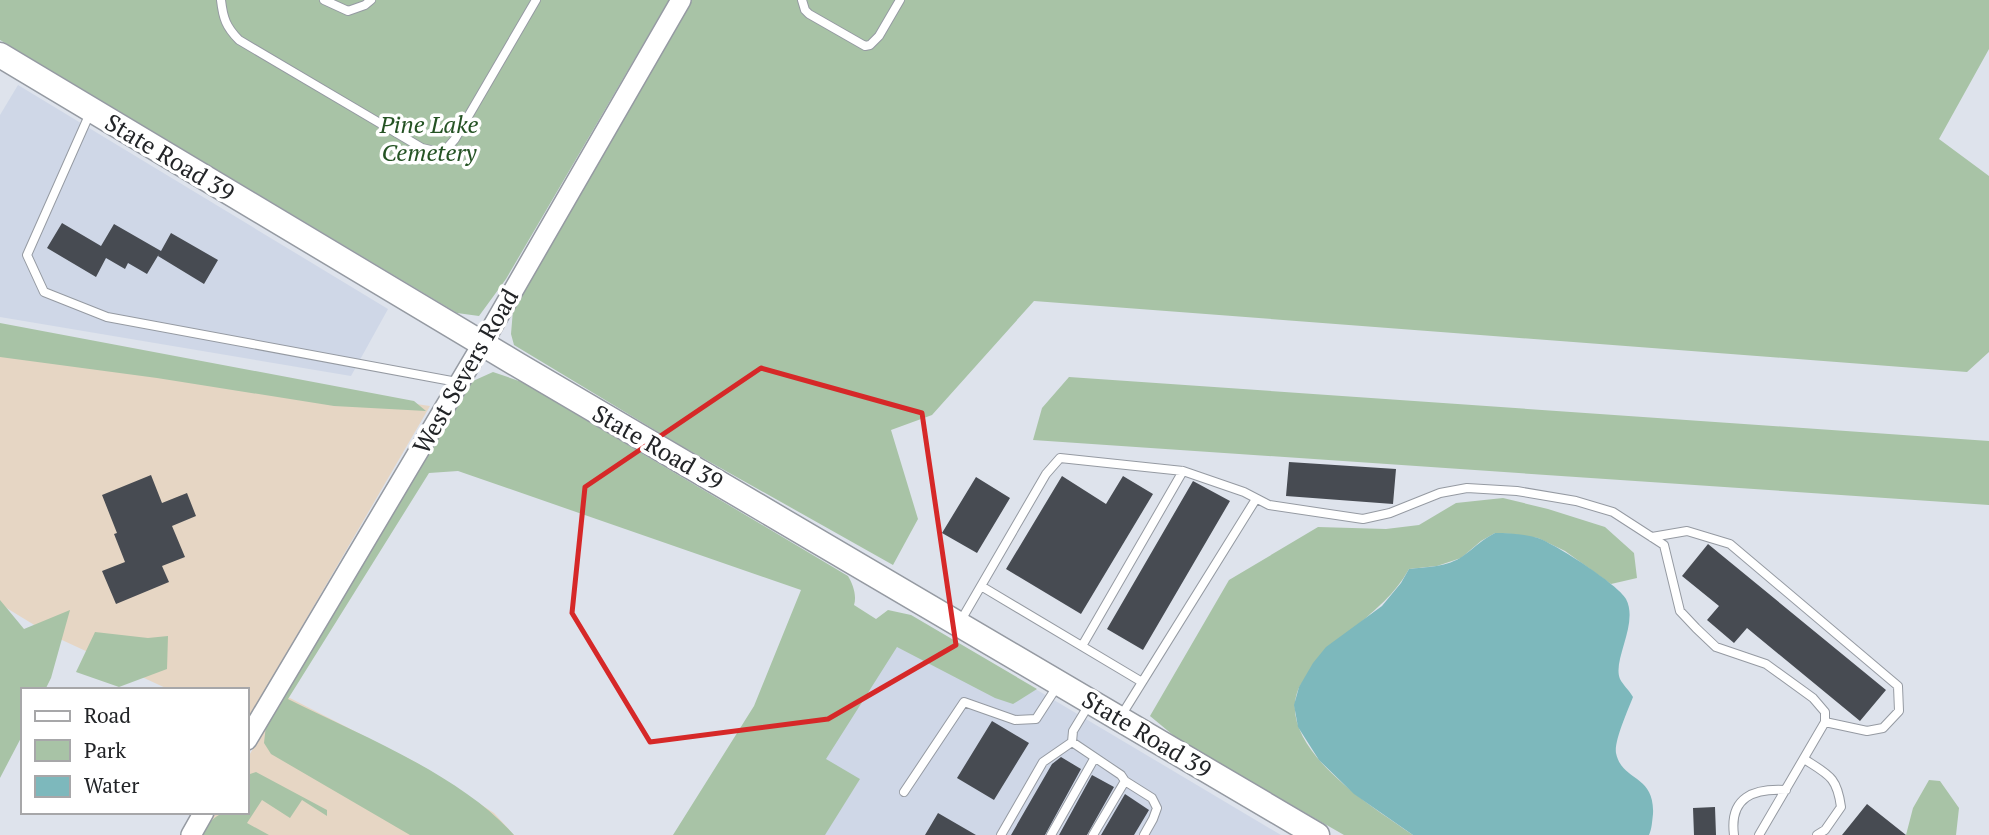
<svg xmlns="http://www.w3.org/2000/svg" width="1989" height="835" font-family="'PT Serif',serif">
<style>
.commercial{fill:#e6d6c4}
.built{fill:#cfd7e7}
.green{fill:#a8c3a6}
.water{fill:#7db8bc}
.building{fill:#474b52}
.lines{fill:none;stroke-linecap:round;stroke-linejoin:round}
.service-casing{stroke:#959aa2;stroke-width:10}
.tertiary-casing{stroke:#959aa2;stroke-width:22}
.primary-casing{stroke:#959aa2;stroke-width:27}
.service{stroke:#fff;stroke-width:8}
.tertiary{stroke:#fff;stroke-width:19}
.primary{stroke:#fff;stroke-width:24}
.marked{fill:none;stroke:#d62828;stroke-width:5;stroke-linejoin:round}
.labels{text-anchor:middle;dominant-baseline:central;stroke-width:7;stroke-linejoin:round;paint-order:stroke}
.park-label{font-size:24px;font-style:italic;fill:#255324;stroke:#fff}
.street-label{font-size:24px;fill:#222427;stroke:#fff}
</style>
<rect width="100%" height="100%" fill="#dee3ec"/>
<!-- commercial -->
<path class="commercial" d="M0,343L430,406L247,721V690H170L49,634L0,604Z
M284,695L417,763L494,813L514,835H203L216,812H247V759Z"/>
<!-- built -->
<path class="built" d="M18,85L388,309L351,376L0,317V115Z
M911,615L1281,835H772Z"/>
<!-- green -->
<path class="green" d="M0,0H669L506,279L479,316L457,313L0,40Z
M692,0H1989V49L1939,139L1989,176V352L1967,372L1034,301L932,415L891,430L918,519L893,565L678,444L514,345L511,334L513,310Z
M0,323L414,401L426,411L334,406L157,378L0,357Z
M493,372L522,382L848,576C853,584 857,596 854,605L876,619L888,610L911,615L1037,689L1013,704L995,698L897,647L826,759L860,779L825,835H673L754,706L801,590L458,471L429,473L288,699C360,735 461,775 514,835H410L271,754L264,743L266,725L458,400L473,381Z
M1069,377L1989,441V505L1033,440L1042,408Z
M1503,498L1548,509L1605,527L1634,553L1637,578L1611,584L1565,551L1538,538L1512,534L1495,533L1481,541L1461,558L1437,566L1409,569C1393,597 1377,607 1355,628C1344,639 1302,678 1298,690C1276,748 1374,808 1413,835H1344L1179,740L1150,716L1229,580L1318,527L1386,529L1419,525L1456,503Z
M0,600L24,629L70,610L51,678L45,690H23V734L0,778Z
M95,632L148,638L168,636L167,669L119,687L76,672Z
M256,772L327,810V816L302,800L290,818L262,800L247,823L269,835H202C216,811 221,812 247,812V775Z
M1929,780L1940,781L1959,808L1956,835H1906L1913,808Z"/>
<!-- water -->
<path class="water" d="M1495,533C1509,533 1525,534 1538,538C1555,544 1619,585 1626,599C1639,624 1612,660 1620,679C1623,685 1629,690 1633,697C1628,710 1614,741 1616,753C1622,782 1655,774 1653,814C1652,822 1652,828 1649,835H1413L1354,794L1319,760L1298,727L1294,705L1299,687L1313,663L1326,647L1382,606L1401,583L1409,569C1426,567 1448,567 1463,556C1474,548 1483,539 1495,533Z"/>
<!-- building -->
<path class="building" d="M62,223L101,246L114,224L161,251L171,233L218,260L204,284L158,256L159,254L147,274L128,263L125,269L106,258L96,277L47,248Z
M1289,462L1396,469L1393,504L1286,496Z
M151,475L162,503L187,493L196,516L172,526L185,557L162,566L169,582L116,604L102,571L125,562L114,534L117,533L102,495Z
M1062,476L1106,504L1123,476L1153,494L1081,614L1006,569Z
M976,477L1010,498L977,553L942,533Z
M1193,481L1230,501L1143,650L1107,629Z
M1708,544L1886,690L1860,721L1747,628L1734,643L1707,620L1719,606L1682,576Z
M992,721L1029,743L994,800L957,778Z
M1061,757L1081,769L1045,835H1011L1052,764Z
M1092,775L1114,787L1087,835H1059Z
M1125,794L1149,810L1134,835H1101Z
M1867,804L1906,835H1842Z
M1715,807L1716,835H1694L1693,808Z
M938,813L976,835H925Z"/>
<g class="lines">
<defs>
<path id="service" d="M221,0C223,18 226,27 239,40L422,148L439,152L448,147L455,139L536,0
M324,0L348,11L365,5L371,0
M802,0L805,10L809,14L865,46L870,45L879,36L900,0
M90,113L27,255L44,292L107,317L457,382
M1652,537L1687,531L1730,544L1898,686L1899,711L1883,728L1867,731L1825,722
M981,586L1142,682
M960,622L1046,474L1060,458L1183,471L1244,492L1269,505L1363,519L1390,513L1440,493L1467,488L1517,491L1576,501L1613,512L1664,545L1680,611L1696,628L1716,647L1766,664L1813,698L1825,712V722L1759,835
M1082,646L1183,471
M1090,703L1073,731L1072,742L1121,775L1125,781L1093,835
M1121,716L1256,499
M1804,759C1829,775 1837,777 1841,807L1825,830L1817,835
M1125,781L1152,798L1157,808L1153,819L1144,835
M904,792L964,702L1015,720L1036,719L1058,685
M1001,835L1043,762L1072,742
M1051,835L1094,759
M1734,835C1729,797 1754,788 1786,790"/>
<path id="tertiary" d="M247,740L483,343L681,0
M191,835L204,812"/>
<path id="primary" d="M0,55L518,365L1317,835"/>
</defs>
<!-- service casing -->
<use href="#service" class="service-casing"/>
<!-- tertiary casing -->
<use href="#tertiary" class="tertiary-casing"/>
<!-- primary casing -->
<use href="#primary" class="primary-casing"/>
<!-- service -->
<use href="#service" class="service"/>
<!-- tertiary -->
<use href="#tertiary" class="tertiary"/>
<!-- primary -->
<use href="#primary" class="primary"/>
</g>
<!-- marked area -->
<path class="marked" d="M761,368L922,413L956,645L828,719L650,742L572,613L585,487Z"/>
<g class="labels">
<!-- park labels -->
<g class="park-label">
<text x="429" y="124">Pine Lake<tspan x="429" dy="28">Cemetery</tspan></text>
</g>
<!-- street labels -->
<g class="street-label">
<text transform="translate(170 157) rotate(31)">State Road 39</text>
<text transform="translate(465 371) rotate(-60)">West Severs Road</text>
<text transform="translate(658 447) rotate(30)">State Road 39</text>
<text transform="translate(1147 734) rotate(31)">State Road 39</text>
</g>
</g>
<!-- legend -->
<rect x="21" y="688" width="228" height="126" fill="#ffffff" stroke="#a7a7a9" stroke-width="2"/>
<rect x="35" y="711" width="35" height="10" fill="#ffffff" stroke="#a7a7a9" stroke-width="2"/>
<text x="84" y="723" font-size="21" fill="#222427">Road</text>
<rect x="35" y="740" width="35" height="21" fill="#a8c3a6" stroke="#a7a7a9" stroke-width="2"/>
<text x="84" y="758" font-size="21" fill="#222427">Park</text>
<rect x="35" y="776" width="35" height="21" fill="#7db8bc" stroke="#a7a7a9" stroke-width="2"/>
<text x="84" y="793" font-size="21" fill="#222427">Water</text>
</svg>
